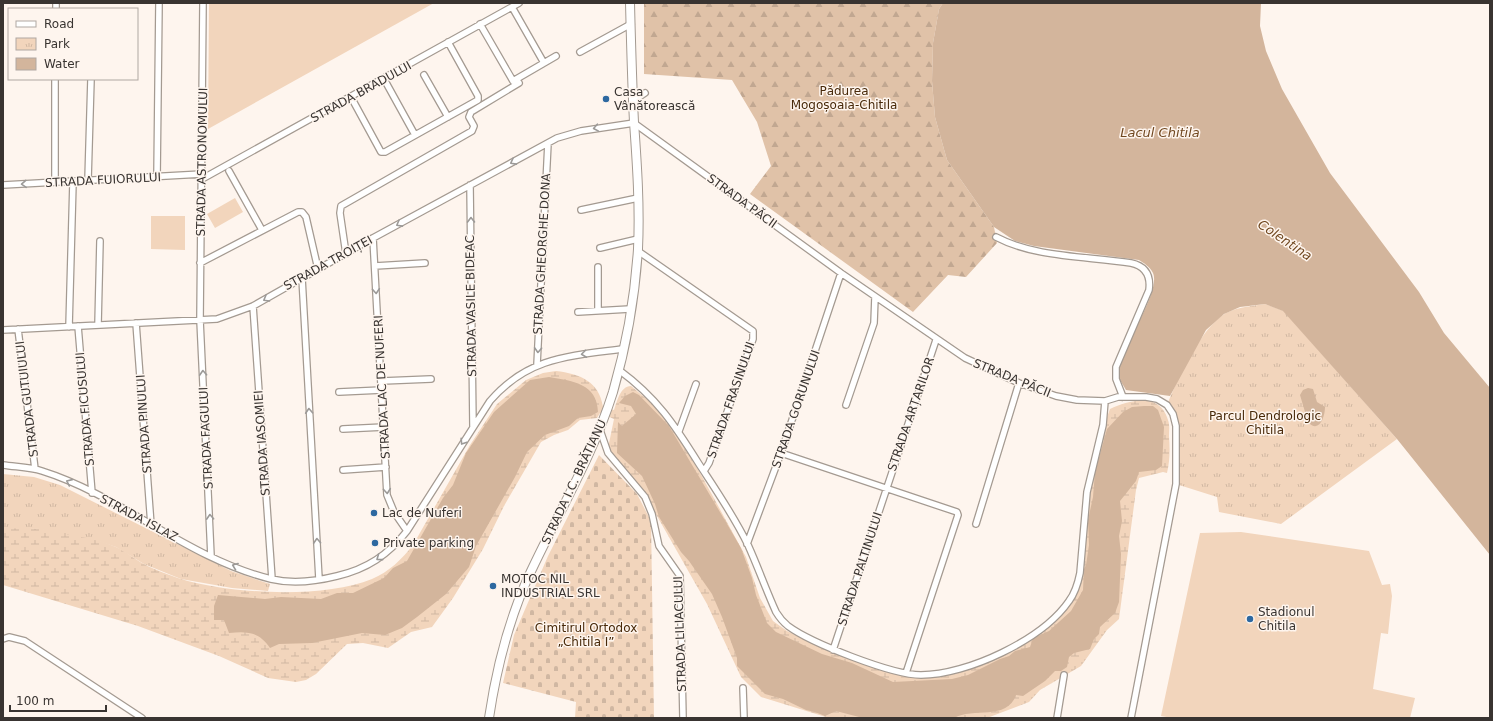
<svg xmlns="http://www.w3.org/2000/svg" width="1493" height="721" font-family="'DejaVu Sans',sans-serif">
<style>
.grass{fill:#f2d5bc}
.forest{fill:url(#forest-firs)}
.wetland{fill:url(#wetland-marsh)}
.cemetery{fill:url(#cemetery-stones)}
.park{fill:url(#park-tufts)}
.water{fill:#d3b59c}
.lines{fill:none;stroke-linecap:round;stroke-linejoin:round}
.minor-casing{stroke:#a49a91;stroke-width:8}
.secondary-casing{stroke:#a49a91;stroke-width:10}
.minor{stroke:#fff;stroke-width:5.5}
.secondary{stroke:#fff;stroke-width:8}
.oneway{stroke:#9c9a98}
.poi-dot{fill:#2d68a0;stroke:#fef5ee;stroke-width:1.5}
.labels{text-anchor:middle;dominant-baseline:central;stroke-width:3;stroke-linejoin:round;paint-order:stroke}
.park-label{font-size:12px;fill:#482909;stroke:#fef5ee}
.street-label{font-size:12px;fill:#393431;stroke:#fef5ee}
.poi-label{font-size:12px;fill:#393431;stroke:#fef5ee;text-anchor:start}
.water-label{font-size:13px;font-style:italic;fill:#70471f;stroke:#fef5ee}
</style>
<defs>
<pattern id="forest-firs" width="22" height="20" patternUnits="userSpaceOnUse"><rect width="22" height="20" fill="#e0c2a8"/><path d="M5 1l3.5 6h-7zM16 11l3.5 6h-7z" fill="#c1a791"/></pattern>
<pattern id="wetland-marsh" width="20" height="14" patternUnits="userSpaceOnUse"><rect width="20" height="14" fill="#f2d5bc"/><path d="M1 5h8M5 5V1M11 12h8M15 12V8" fill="none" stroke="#d0b7a2"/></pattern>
<pattern id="cemetery-stones" width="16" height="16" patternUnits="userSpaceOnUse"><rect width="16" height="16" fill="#f2d5bc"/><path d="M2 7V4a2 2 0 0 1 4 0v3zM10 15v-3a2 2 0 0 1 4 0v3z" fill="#d0b7a2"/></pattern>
<pattern id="park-tufts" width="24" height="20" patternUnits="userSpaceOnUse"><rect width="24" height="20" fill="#f2d5bc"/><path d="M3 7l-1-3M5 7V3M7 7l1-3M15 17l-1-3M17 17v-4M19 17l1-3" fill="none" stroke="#d0b7a2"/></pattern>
</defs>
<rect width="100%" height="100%" fill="#fef5ee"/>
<!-- grass -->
<path class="grass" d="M209,3H434L208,129Z
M235,198L243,212L215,228L207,214Z
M151,216H185V250L151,249Z
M1241,532L1369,551L1382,585L1390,584L1392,596L1388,634L1381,633L1373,689L1415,698L1410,718H1172L1161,716L1200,533Z"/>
<!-- forest -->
<path class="forest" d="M644,3H943L939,9L933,43L932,81L935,117L947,160L994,227L997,243L966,277L948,275L913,312L750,194L771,166L757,122L732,80L644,74Z"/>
<!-- wetland -->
<path class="wetland" d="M556,371C580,374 599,381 603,407L614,410C617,402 620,386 631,386L655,406L676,434L699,471L746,557L760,598L773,621L787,631L824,649L893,674L947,675L1004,650L1044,626L1065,607L1079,579L1088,483L1103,428L1110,409C1130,400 1160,392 1168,420C1170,425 1169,431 1169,436C1170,449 1170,460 1167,473L1163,472L1139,478L1136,490L1119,619L1107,630L1081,666L1040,690L1029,702L987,718H829L761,697L741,677L707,604L657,516L608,448L614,419L600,413L597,418L580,420L568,430L554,435L541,442L504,506L483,549L453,598L432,627L411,632L388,648L363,643L347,644L316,674L306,680L296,682L268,678L219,656L138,626L3,585V528C40,526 82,532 116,547C126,551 134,559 144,564C155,570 169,575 181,579C231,594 323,599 372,579C389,572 402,559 413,545L470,445L497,404L526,380L543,373Z"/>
<!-- cemetery -->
<path class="cemetery" d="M599,455L637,494L651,521L654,718H575L576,702L503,683L514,635L548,556Z"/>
<!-- park -->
<path class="park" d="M1265,304L1284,311L1397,439L1281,524L1219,512L1217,497L1176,484V426L1167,405C1177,380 1202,326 1226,313C1239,307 1251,306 1265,304Z
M3,474L34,477L60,485L231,571L270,584L268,591L232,588L181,579L144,564L116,547L92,539L39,529L3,528Z"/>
<!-- water -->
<path class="water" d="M943,3H1261L1260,26L1266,51L1282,89L1330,173L1419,292L1444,333L1490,388V555L1397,439L1283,311L1265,304L1240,307L1224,314L1206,330L1170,396L1126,390L1117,375C1120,366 1122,357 1126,348C1132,332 1160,289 1153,273C1150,267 1144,263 1139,260L1034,246L1015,241L994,227L947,160L935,117L932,81L933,43L939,9Z
M549,377C572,381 597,383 598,412L591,416L578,418L569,426L545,435L527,452L515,477L476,546L469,567L446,594L417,617L402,628L385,635L362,633L312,643L279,644L270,648C259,632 248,631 229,633L224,620H214V606L218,595L265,599L281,597L321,599L337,593H353L384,578L393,568L407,561L443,498L453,485L466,453L494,412L530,380Z
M1308,388L1313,389L1317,402L1325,407C1325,417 1319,434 1308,422L1300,395L1303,390Z
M633,392L639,395L669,426L730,529L741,548L752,578L756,595L767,623L776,632L822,654L852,663L893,682L952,679L968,675L1000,659L1009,656L1015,651L1030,647L1033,638L1049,631L1071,611L1083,590L1084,569L1086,565L1089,545L1088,520L1093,497L1095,472L1107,429L1123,412L1132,407L1144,406H1153L1158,410L1164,427L1162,466L1156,470L1139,472L1136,481L1120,501L1122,521L1119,536L1121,554L1119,602L1115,613L1100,627L1099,634L1094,639L1090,649L1074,653L1069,657L1067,667L1061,671H1055L1045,681L1023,696L1016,695C1007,721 973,707 954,718H863L836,711L825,716L815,712L806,710L783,699L765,694L737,666V658L722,617L712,594L689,561L681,552L659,517L655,504L642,476L617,453L618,422L622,426L636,414L631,406L619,403L625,396Z"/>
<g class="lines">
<defs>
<path id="minor" d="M203,3L200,320L211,556
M512,7L544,63
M56,9V3
M480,24L513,81L556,56
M580,52L631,24
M424,75L448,117
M384,79L415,135
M351,97L381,152H385L478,100V96L448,42
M633,101L645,93
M229,171L262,230
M157,177L159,3
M202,179L519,3
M88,180L91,79
M55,182V79
M3,185L202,174
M470,185L473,426
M581,210L638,198
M996,237C1036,258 1087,256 1131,263C1145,266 1151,275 1149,290L1116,367V379L1123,397
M373,238L387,495L394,512L407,531
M600,248L638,239
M638,251L753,331V339L709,463L704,471
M346,254L340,213L341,206L472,131L474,126L469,117L471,112L519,83
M200,263L298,212H302L306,217L318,269
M375,266L425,263
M302,278L319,579
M253,306L272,579
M598,311V267
M578,312L630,309
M136,323L151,525
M98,325L100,241
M78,326L92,493
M69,327L73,182
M18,329L35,469
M3,330L217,319L253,306L373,238L557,138L581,131L634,123L841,273L965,358L1019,383L1056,396L1077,400L1105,401L1118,397H1146L1157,399L1167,405L1173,414L1176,426V484L1131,718
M537,365L548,143
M619,370C657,398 674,424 699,464C716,490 734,516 748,545C758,567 766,590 776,612C779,617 783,622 788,626C811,643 892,675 921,675C967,675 1042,640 1069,601C1075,593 1078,583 1080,573L1087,492L1103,425L1105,401
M382,381L431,379
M339,392L382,390
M846,405L874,323L875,297
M343,429L384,427
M600,430L608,453L645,497L652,514L659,546L680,576L683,718
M679,431L696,384
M781,453L957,512L958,515L906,673
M3,465C16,467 30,467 42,471C122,496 188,559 271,579C292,584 317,581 337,576C367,569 388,555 407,531L490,401C528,357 569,356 623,349
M343,470L386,467
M976,524L1019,383
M747,544L781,453L841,273
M3,639L9,637L25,641L142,718
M833,650L936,340
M743,688L744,718
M1057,718L1064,675"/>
<path id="secondary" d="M489,718C496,671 507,626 526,582C555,518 592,459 613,392C626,347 635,296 638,249C640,207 637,164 634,122C632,83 631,43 630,3"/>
</defs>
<!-- minor casing -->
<use href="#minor" class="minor-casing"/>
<!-- secondary casing -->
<use href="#secondary" class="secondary-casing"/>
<!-- minor -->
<use href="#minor" class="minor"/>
<!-- secondary -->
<use href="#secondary" class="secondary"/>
</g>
<!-- one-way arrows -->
<defs><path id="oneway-chevron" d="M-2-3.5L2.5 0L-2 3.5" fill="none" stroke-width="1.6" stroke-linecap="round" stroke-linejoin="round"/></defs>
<g class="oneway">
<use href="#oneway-chevron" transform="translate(596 128) rotate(170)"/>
<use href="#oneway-chevron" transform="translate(513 162) rotate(152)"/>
<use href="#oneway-chevron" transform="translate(24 184) rotate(177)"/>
<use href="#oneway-chevron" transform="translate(471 220) rotate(-91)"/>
<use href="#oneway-chevron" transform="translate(399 224) rotate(151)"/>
<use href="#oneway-chevron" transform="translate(376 291) rotate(86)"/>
<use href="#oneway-chevron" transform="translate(266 299) rotate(150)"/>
<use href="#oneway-chevron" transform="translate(538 350) rotate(93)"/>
<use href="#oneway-chevron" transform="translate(584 354) rotate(173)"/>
<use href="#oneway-chevron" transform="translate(203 373) rotate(-93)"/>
<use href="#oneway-chevron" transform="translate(309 411) rotate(-93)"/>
<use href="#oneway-chevron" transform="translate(463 442) rotate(123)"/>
<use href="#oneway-chevron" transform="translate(69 482) rotate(-156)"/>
<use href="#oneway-chevron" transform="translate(387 491) rotate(85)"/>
<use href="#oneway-chevron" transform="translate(210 517) rotate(-93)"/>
<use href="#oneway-chevron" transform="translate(317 541) rotate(-93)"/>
<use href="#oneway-chevron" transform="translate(379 558) rotate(144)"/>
<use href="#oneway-chevron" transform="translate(235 566) rotate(-159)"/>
</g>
<!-- markers -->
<g class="poi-dot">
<circle cx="606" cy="99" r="4"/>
<circle cx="374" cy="513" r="4"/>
<circle cx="375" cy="543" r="4"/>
<circle cx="493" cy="586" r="4"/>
<circle cx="1250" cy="619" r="4"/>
</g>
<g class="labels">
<!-- park labels -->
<g class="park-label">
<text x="844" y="91">Pădurea<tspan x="844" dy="14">Mogoșoaia-Chitila</tspan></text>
<text x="1265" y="416">Parcul Dendrologic<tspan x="1265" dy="14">Chitila</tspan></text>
<text x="586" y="628">Cimitirul Ortodox<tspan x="586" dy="14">„Chitila I”</tspan></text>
</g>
<!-- street labels -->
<g class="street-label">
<text transform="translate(361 92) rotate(-29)">STRADA BRADULUI</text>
<text transform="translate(202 162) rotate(-89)">STRADA ASTRONOMULUI</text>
<text transform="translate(103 180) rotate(-3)">STRADA FUIORULUI</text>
<text transform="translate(742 201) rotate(36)">STRADA PĂCII</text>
<text transform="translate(542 254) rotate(-87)">STRADA GHEORGHE DONA</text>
<text transform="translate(328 263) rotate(-29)">STRADA TROIȚEI</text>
<text transform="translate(471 306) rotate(-91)">STRADA VASILE BIDEAC</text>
<text transform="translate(1012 378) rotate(22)">STRADA PĂCII</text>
<text transform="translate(382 387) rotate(-93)">STRADA LAC DE NUFERI</text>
<text transform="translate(27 399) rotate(-97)">STRADA GUTUIULUI</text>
<text transform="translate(731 400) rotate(-71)">STRADA FRASINULUI</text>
<text transform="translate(85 409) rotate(-95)">STRADA FICUSULUI</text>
<text transform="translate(796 409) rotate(-71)">STRADA GORUNULUI</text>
<text transform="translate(911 414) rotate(-71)">STRADA ARȚARILOR</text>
<text transform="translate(144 424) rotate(-94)">STRADA PINULUI</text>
<text transform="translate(206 438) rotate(-93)">STRADA FAGULUI</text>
<text transform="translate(262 443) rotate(-94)">STRADA IASOMIEI</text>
<text transform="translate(574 482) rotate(-65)">STRADA I.C. BRĂTIANU</text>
<text transform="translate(139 518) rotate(28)">STRADA ISLAZ</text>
<text transform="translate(860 569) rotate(-72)">STRADA PALTINULUI</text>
<text transform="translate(680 634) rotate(-92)">STRADA LILIACULUI</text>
</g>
<!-- poi labels -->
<g class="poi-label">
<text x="614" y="92">Casa<tspan x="614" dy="14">Vânătorească</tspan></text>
<text x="382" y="513">Lac de Nuferi</text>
<text x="383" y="543">Private parking</text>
<text x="501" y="579">MOTOC NIL<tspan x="501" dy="14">INDUSTRIAL SRL</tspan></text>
<text x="1258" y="612">Stadionul<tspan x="1258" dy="14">Chitila</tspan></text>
</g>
<!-- water labels -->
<g class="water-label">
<text x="1160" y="132">Lacul Chitila</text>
<text transform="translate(1285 240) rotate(34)">Colentina</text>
</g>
</g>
<!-- border -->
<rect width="1493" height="721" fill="none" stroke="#393431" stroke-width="8"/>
<!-- legend -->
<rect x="8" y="8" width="130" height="72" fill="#fef5ee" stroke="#afa8a2"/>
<rect x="16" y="21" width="20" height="6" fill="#ffffff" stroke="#afa8a2"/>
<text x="44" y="28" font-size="12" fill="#393431">Road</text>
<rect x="16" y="38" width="20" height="12" fill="url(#park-tufts)" stroke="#afa8a2"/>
<text x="44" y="48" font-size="12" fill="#393431">Park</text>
<rect x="16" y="58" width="20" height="12" fill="#d3b59c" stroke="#afa8a2"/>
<text x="44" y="68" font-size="12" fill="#393431">Water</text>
<!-- scale -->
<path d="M10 705v6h96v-6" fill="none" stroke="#393431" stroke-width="2"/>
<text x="16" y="705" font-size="12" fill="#393431" stroke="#fef5ee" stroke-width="3" paint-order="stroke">100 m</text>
</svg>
